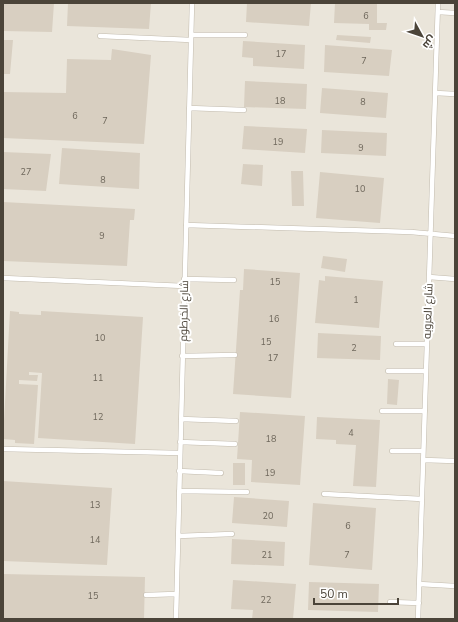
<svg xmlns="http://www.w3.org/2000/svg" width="458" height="622" font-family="'Nunito Sans',Cairo,sans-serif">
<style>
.residential{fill:#eae5da}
.building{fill:#d8cfc1}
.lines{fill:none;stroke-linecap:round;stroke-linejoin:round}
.service-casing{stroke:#c2bbae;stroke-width:5.5}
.service{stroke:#fff;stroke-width:4.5}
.labels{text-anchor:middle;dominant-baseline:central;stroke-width:4;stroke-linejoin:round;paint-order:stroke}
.number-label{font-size:9px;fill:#6e675b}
.street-label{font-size:11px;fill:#4b4439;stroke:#fff}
</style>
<rect width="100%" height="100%" fill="#f6f3ec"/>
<!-- residential -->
<path class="residential" d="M3,3H455V619H3Z"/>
<!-- building -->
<path class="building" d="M3,3H54L52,32L3,31Z
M68,3H151L149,29L67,26Z
M247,3H311L309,26L246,22Z
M335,3H377V23H387L386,30H369V24L334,23Z
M337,35L371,37L370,43L336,40Z
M3,40H13L10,74H3Z
M243,41L305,45L304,69L253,66V58L242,57Z
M325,45L392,50L389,76L324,72Z
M112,49L151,55L144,144L3,138V92L66,93L67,59L111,60Z
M245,81L307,84L306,109L244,107Z
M322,88L388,93L386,118L320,113Z
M244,126L307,129L305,153L242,149Z
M322,130L387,133L386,156L321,153Z
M62,148L140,153L139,189L59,184Z
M3,152L51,154L46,191L3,189Z
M243,164L263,165L262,186L241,184Z
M291,171H303L304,206H292Z
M320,172L384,178L380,223L316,218Z
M3,202L135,209L134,220H130L127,266L3,261Z
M323,256L347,259L345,272L321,268Z
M244,269L300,273L291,398L233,394L240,290H243Z
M325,276L383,281L379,328L315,323L319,280L325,281Z
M10,311L19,312V314L41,315V311L143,317L135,444L38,438L42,373L29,372V375H38L37,381L19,380V384L38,385L34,444L15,443V440L3,439Z
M318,333L381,336L380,360L317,358Z
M388,379L399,380L397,405L387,404Z
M240,412L305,416L300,485L251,482L252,460L237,459Z
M317,417L380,420L376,487L353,486L356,445L336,444V440L316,439Z
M233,463H245V485H233Z
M3,481L112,488L107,565L3,561Z
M234,497L289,501L287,527L232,523Z
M313,503L376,508L372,570L309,565Z
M232,539L285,542L284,566L231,564Z
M3,574L145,577L144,619H3Z
M233,580L296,584L293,619H252L253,610L231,609Z
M309,582L379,584L378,612L308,610Z"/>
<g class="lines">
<defs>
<path id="service" d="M438,12L455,13
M191,35H245
M100,36L191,40
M435,93L455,94
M189,108L244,110
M186,225L411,232L455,236
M429,277L455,279
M3,278L184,286
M184,279L234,280
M396,344H427
M182,356L235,355
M388,371H426
M382,411H425
M181,419L236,421
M180,442L235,444
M3,449L180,453
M392,451H423
M423,460L455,461
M179,471L221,473
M179,491L247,492
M324,494L422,499
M178,536L232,534
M419,584L455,586
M146,595L176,594
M390,602L419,603
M176,619L192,3
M418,619L438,3"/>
</defs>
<!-- service casing -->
<use href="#service" class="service-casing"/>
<!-- service -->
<use href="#service" class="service"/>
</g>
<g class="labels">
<!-- number labels -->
<g class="number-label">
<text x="366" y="16">6</text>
<text x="281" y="54">17</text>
<text x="364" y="61">7</text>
<text x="280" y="101">18</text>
<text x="363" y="102">8</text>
<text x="75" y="116">6</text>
<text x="105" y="121">7</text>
<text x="278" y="142">19</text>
<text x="361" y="148">9</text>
<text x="26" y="172">27</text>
<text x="103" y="180">8</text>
<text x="360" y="189">10</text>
<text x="102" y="236">9</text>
<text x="275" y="282">15</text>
<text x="356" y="300">1</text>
<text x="274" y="319">16</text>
<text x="100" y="338">10</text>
<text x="266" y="342">15</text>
<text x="354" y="348">2</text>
<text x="273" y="358">17</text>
<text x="98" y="378">11</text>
<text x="98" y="417">12</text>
<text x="351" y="433">4</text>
<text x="271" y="439">18</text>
<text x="270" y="473">19</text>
<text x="95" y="505">13</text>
<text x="268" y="516">20</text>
<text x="348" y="526">6</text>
<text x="95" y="540">14</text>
<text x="267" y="555">21</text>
<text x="347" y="555">7</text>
<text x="93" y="596">15</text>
<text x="266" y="600">22</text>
</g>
<!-- street labels -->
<g class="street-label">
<text transform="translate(184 311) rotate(-89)">شارع الخرطوم</text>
<text transform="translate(428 311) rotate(-88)">شارع العروبه</text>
</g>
</g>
<!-- border -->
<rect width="458" height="622" fill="none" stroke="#4b4439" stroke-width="8"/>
<!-- north arrow -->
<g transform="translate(422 36) rotate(130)" stroke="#ffffff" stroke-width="3" paint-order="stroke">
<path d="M0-3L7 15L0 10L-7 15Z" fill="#4b4439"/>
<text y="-6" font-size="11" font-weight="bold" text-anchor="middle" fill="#4b4439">ش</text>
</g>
<!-- scale -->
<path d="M314 598v6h84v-6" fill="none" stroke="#4b4439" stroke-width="2"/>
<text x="320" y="598" font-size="12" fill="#4b4439" stroke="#ffffff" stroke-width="3" paint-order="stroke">50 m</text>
</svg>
